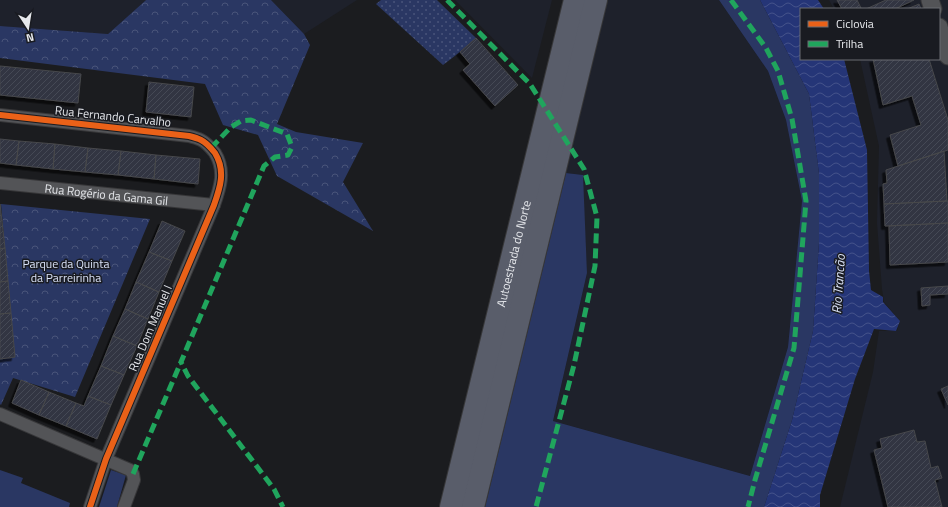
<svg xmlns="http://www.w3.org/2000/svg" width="948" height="507" font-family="'Titillium Web',sans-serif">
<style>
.built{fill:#1e212b}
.grass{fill:#2a3763}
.park{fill:url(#park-crowns)}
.garden{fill:url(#garden-dots)}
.water{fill:url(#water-waves)}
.building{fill:url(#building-hatch);stroke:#47484b;filter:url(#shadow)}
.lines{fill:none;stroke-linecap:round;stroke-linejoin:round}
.street-casing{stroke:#373739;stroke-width:14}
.secondary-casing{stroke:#373739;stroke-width:19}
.highway-casing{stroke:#373739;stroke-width:24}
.street{stroke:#535457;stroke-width:12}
.secondary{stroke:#535457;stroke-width:17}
.highway{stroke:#595d6a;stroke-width:22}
.quiet{stroke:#20a55d;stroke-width:5;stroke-dasharray:10 5;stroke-linecap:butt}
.cycleway-casing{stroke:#191b21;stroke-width:8}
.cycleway{stroke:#ea6118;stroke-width:6}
.labels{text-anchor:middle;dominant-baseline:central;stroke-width:3;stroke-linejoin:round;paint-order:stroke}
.street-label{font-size:12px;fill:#e6e8ec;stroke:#191b21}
.park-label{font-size:12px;fill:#d9e1f7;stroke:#191b21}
.water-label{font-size:13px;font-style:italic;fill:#dbe3f8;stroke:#191b21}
</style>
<defs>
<pattern id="park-crowns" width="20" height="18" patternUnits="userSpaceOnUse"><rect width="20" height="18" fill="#2a3763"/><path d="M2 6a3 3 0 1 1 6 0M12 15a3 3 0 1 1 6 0" fill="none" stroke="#49547a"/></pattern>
<pattern id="garden-dots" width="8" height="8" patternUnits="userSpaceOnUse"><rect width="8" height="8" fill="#2a3763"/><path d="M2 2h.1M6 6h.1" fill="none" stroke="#49547a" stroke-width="1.8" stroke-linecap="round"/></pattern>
<pattern id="water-waves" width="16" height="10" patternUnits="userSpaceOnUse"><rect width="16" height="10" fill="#253577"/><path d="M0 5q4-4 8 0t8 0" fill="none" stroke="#45528a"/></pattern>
<pattern id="building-hatch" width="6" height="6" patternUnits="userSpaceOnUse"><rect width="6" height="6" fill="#313442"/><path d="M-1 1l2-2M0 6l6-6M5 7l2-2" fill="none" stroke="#454854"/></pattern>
<filter id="shadow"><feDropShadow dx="-3.5" dy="3.5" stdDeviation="0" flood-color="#0009"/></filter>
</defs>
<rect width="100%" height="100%" fill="#1b1c1f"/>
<!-- built -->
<path class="built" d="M0,0H146L108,34L0,26Z
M271,0H357L304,34Z
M455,0H552L532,78Z
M608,0H719L768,71L786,120L802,201L788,347L750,476L553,421L587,273L582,175L566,173Z
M829,0H948V507H840L873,372L879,331H897L900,321L884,302L882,289L877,223L879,146L860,59H939V9H834Z"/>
<!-- grass -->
<path class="grass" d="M719,0H760L809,94L819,174V243L813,331L792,420L764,507H485L566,173L583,175L587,273L553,421L750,476L788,347L802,201L786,120L768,71Z
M0,470L23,478L21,483L70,503L69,507H0Z
M111,470L126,475L117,507H99Z"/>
<!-- park -->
<path class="park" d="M146,0H271L304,34L310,45L277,124L296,132L363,143L343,182L373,231L277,176L258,135L223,125L205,84L0,58V26L108,34Z
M1,204L150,219L75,397L13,378L1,405L0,404V359L15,357Z"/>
<!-- garden -->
<path class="garden" d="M381,0H437L476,38L460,52L443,65L376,4Z"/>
<!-- water -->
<path class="water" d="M760,0H818L824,9H801V59H844L867,150L869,271L871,290L883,297V302L900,321L896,331L874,329L855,379L820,495V507H764L792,420L813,331L819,243V174L809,94Z"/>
<!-- building -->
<path class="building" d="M837,0H857L861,8L859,9H842Z
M886,0H914L895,9H866Z
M919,4L921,9H907Z
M476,38L518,85L495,106L463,70L470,64L460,52Z
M873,59H929L948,120V150L898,166L890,135L921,125L912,96L883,105Z
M0,66L81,74L78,103L0,95Z
M149,82L194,87L191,117L146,112Z
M0,139L19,141L16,165L0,163Z
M19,141L55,144L53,169L16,165Z
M55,144L88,148L85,172L53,169Z
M88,148L121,151L118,175L85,172Z
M121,151L156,155L154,179L118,175Z
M944,151L947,201L884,204L883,184L887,183L886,170Z
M156,155L200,159L198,184L154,179Z
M947,201H948V223L885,226L884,204Z
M0,204L5,248L0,249Z
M162,221L185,231L172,261L149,252Z
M948,223V262L890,265L889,226Z
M5,248L8,281L0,282V249Z
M149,252L172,261L159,292L136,282Z
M8,281L11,313L0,314V282Z
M136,282L159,292L148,319L125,309Z
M948,286V294L930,295V305L922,306L921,288Z
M125,309L148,319L137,346L113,336Z
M11,313L15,357L0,359V314Z
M113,336L137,346L124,375L101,366Z
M101,366L124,375L111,405L88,396Z
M21,380L49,392L39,415L12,403Z
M948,386V405L941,389Z
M49,392L76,403L66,426L39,415Z
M88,396L111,405L97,439L66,426L76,403L84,406Z
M914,430L917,442L925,441L931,468L938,466L942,478L935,480L942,507H888L874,450L882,448L880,439Z"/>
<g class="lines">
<defs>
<g id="street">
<path d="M0,115L189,136C193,137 197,138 201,140C207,143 211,148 215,153C226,171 220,188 214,205L106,459L90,507"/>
<path id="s1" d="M0,183L214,205"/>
<path d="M0,414L130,470L133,474L134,480L124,507"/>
</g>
<path id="secondary" d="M930,0L933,9
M939,27L948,56"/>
<g id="highway">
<path id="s2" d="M451,507L575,0"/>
<path d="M473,507L596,0"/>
</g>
</defs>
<!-- street casing -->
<use href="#street" class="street-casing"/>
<!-- secondary casing -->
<use href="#secondary" class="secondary-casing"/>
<!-- highway casing -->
<use href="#highway" class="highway-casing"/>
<!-- street -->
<use href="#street" class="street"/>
<!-- secondary -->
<use href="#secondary" class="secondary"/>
<!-- highway -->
<use href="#highway" class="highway"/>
<!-- quiet -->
<path class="quiet" d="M447,0L530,84L584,169L597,217L595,266L574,365L536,507
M731,0L766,48L778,71L792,119L806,201L794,348L755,480L748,507
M211,148L231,127L241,121L251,120L287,134L292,147L288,155L275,157L264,166L181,362L188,376L274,489L283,507
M133,474L181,362"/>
<defs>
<path id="cycleway" d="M0,115L189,136C193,137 197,138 201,140C207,143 211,148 215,153C226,171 220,188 214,205L106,459L90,507"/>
</defs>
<!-- cycleway casing -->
<use href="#cycleway" class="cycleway-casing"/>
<!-- cycleway -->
<use href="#cycleway" class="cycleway"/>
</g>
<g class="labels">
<!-- street labels -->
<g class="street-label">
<text transform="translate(113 116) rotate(6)">Rua Fernando Carvalho</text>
<text stroke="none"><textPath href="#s1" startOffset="107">Rua Rogério da Gama Gil</textPath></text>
<text stroke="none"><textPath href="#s2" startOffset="261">Autoestrada do Norte</textPath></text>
<text transform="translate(150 328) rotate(-67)">Rua Dom Manuel I</text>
</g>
<!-- park labels -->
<g class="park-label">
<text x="66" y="263">Parque da Quinta<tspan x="66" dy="14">da Parreirinha</tspan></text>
</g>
<!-- water labels -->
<g class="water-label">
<text transform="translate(838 284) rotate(-86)">Rio Trancão</text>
</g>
</g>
<!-- legend -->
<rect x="800" y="8" width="140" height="52" fill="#191b21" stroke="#6b6d72"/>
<rect x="808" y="21" width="20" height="6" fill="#ea6118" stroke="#6b6d72"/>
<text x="836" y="28" font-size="12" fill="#e6e8ec">Ciclovia</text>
<rect x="808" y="41" width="20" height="6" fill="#20a55d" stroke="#6b6d72"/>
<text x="836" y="48" font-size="12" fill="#e6e8ec">Trilha</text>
<!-- north arrow -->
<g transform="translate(28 28) rotate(168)" stroke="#191b21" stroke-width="3" paint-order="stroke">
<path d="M0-3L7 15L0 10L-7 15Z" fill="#e6e8ec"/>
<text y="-6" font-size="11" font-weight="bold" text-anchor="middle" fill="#e6e8ec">N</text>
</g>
</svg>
